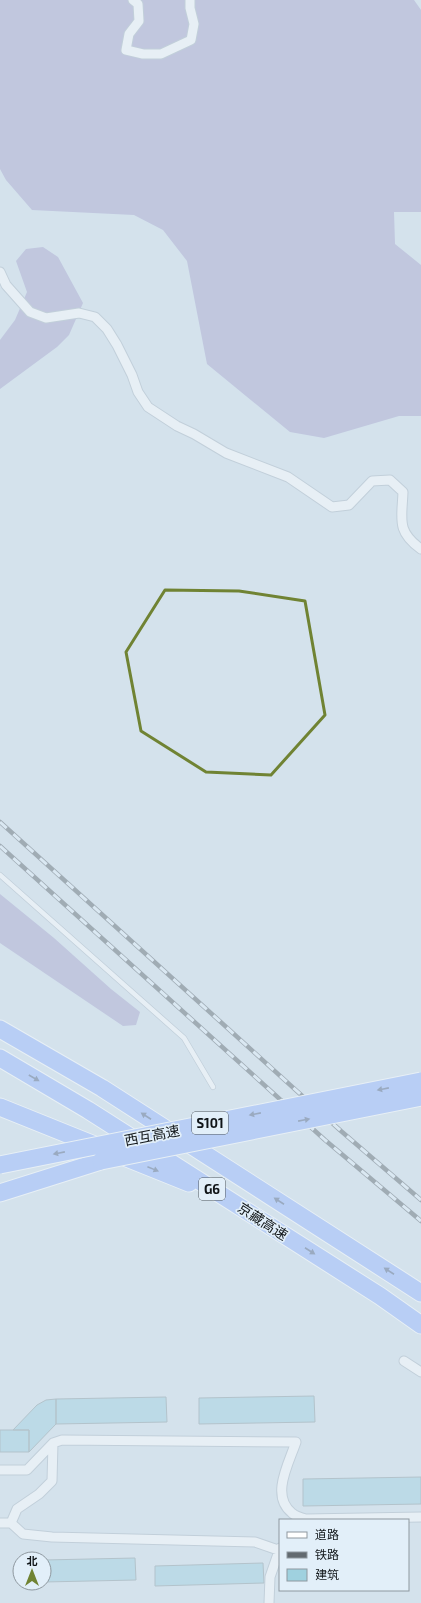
<svg xmlns="http://www.w3.org/2000/svg" width="421" height="1603" font-family="'Exo 2','Noto Sans SC',sans-serif">
<style>
.forest{fill:#aaa6cd}
.building{fill:#9fd1df;stroke:#8d9da2}
.lines{fill:none;stroke-linecap:round;stroke-linejoin:round}
.lane-casing{stroke:#adb9c3;stroke-width:6}
.street-casing{stroke:#adb9c3;stroke-width:11}
.highway-casing{stroke:#fff;stroke-width:19}
.lane{stroke:#fff;stroke-width:4.5}
.street{stroke:#fff;stroke-width:9}
.highway{stroke:#97b7fe;stroke-width:17}
.rail-casing{stroke:#626a70;stroke-width:4.5}
.rail{stroke:#e2eff9;stroke-width:3;stroke-dasharray:9;stroke-linecap:butt}
.highway-bridge-casing{stroke:#fff;stroke-width:19;stroke-linecap:butt}
.highway-bridge{stroke:#97b7fe;stroke-width:17}
.oneway{fill:#54668b}
.marked{fill:none;stroke:#708333;stroke-width:3;stroke-linejoin:round}
.labels{text-anchor:middle;dominant-baseline:central;stroke-width:3.5;stroke-linejoin:round;paint-order:stroke}
.shield{fill:#e2eff9;stroke:#4f565c;stroke-width:1}
.shield-label{font-size:13px;font-weight:bold;fill:#101518}
.street-label{font-size:14px;fill:#101518;stroke:#e2eff9}
</style>
<rect width="100%" height="100%" fill="#d4e2ec"/>
<!-- forest -->
<path class="forest" d="M0,0H414L421,10V212H394L395,244L421,265V416H399L324,438L290,432L207,364L187,261L163,230L134,215L32,210L6,180L0,169Z
M43,247L58,257L83,303L69,335L57,347L0,389V340L15,320L27,292L16,261L26,249Z
M0,894L54,938L111,989L140,1012L136,1025L123,1026L0,943Z"/>
<!-- building -->
<path class="building" d="M314,1396L315,1422L199,1424V1398Z
M166,1397L167,1422L56,1424V1399Z
M56,1399V1424L29,1452V1430H13L37,1405L46,1400Z
M0,1430H29V1452H0Z
M421,1477V1504L303,1506V1479Z
M135,1558L136,1580L44,1582V1560Z
M263,1563L264,1583L155,1586V1566Z"/>
<g class="lines">
<defs>
<path id="lane" d="M0,875L184,1038L213,1087"/>
<path id="street" d="M133,0L138,4L139,21L129,34L126,50L143,54H161L191,40L194,24L190,8V0
M0,272L6,285L30,312L46,318L79,313L95,317L107,329L117,345L132,375L138,392L148,407L177,426L194,434L226,453L288,477L332,507L349,505L372,481L390,480L403,492C402,519 396,531 421,549
M404,1361L421,1372
M53,1443L52,1481L39,1494L17,1509L11,1523L23,1534L52,1537L255,1542L278,1550
M0,1470H27L53,1443L62,1440L296,1442C289,1463 270,1496 292,1513C295,1516 302,1518 306,1519L421,1517
M0,1523H11
M269,1603L270,1577L280,1548"/>
<path id="highway" d="M0,1029L102,1088L421,1293
M0,1058L88,1110L380,1296L421,1325
M0,1107L189,1183
M0,1193L101,1161"/>
</defs>
<!-- lane casing -->
<use href="#lane" class="lane-casing"/>
<!-- street casing -->
<use href="#street" class="street-casing"/>
<!-- highway casing -->
<use href="#highway" class="highway-casing"/>
<!-- lane -->
<use href="#lane" class="lane"/>
<!-- street -->
<use href="#street" class="street"/>
<!-- highway -->
<use href="#highway" class="highway"/>
<defs>
<path id="rail" d="M0,822L341,1131L421,1200
M0,846L325,1140L421,1221"/>
</defs>
<!-- rail casing -->
<use href="#rail" class="rail-casing"/>
<!-- rail -->
<use href="#rail" class="rail"/>
<defs>
<path id="highway-bridge" d="M101,1161L421,1097
M0,1165L421,1081"/>
</defs>
<!-- highway-bridge casing -->
<use href="#highway-bridge" class="highway-bridge-casing"/>
<!-- highway-bridge -->
<use href="#highway-bridge" class="highway-bridge"/>
</g>
<!-- one-way arrows -->
<defs><path id="oneway-solid" d="M-6-.8H1V-3.2L6.5 0L1 3.2V.8H-6Z"/></defs>
<g class="oneway">
<use href="#oneway-solid" transform="translate(34 1078) rotate(30)"/>
<use href="#oneway-solid" transform="translate(383 1089) rotate(169)"/>
<use href="#oneway-solid" transform="translate(255 1114) rotate(169)"/>
<use href="#oneway-solid" transform="translate(146 1116) rotate(-147)"/>
<use href="#oneway-solid" transform="translate(304 1120) rotate(-11)"/>
<use href="#oneway-solid" transform="translate(59 1153) rotate(169)"/>
<use href="#oneway-solid" transform="translate(153 1169) rotate(22)"/>
<use href="#oneway-solid" transform="translate(279 1201) rotate(-147)"/>
<use href="#oneway-solid" transform="translate(310 1251) rotate(33)"/>
<use href="#oneway-solid" transform="translate(389 1271) rotate(-147)"/>
</g>
<!-- marked area -->
<path d="M0 0H421V1603H0ZM165,590L239,591L305,601L325,715L271,775L206,772L141,731L126,652Z" fill="#d4e2ec" fill-opacity=".55" fill-rule="evenodd"/>
<path class="marked" d="M165,590L239,591L305,601L325,715L271,775L206,772L141,731L126,652Z"/>
<g class="labels">
<!-- shield labels -->
<g class="shield">
<rect x="192" y="1112" width="36" height="22" rx="3"/>
<rect x="199" y="1178" width="26" height="22" rx="3"/>
</g>
<g class="shield-label">
<text x="210" y="1123">S101</text>
<text x="212" y="1189">G6</text>
</g>
<!-- street labels -->
<g class="street-label">
<text transform="translate(152 1135) rotate(-11)">西互高速</text>
<text transform="translate(263 1221) rotate(33)">京藏高速</text>
</g>
</g>
<!-- legend -->
<rect x="279" y="1519" width="130" height="72" fill="#e2eff9" stroke="#8e989f"/>
<rect x="287" y="1532" width="20" height="6" fill="#ffffff" stroke="#8e989f"/>
<text x="315" y="1539" font-size="12" fill="#101518">道路</text>
<rect x="287" y="1552" width="20" height="6" fill="#626a70" stroke="#8e989f"/>
<text x="315" y="1559" font-size="12" fill="#101518">铁路</text>
<rect x="287" y="1569" width="20" height="12" fill="#9fd1df" stroke="#8e989f"/>
<text x="315" y="1579" font-size="12" fill="#101518">建筑</text>
<!-- north arrow -->
<g transform="translate(32 1571)"><circle r="19" fill="#e2eff9" stroke="#8e989f"/>
<path d="M0-3L7 15L0 10L-7 15Z" fill="#708333"/>
<text y="-6" font-size="11" font-weight="bold" text-anchor="middle" fill="#101518">北</text>
</g>
</svg>
